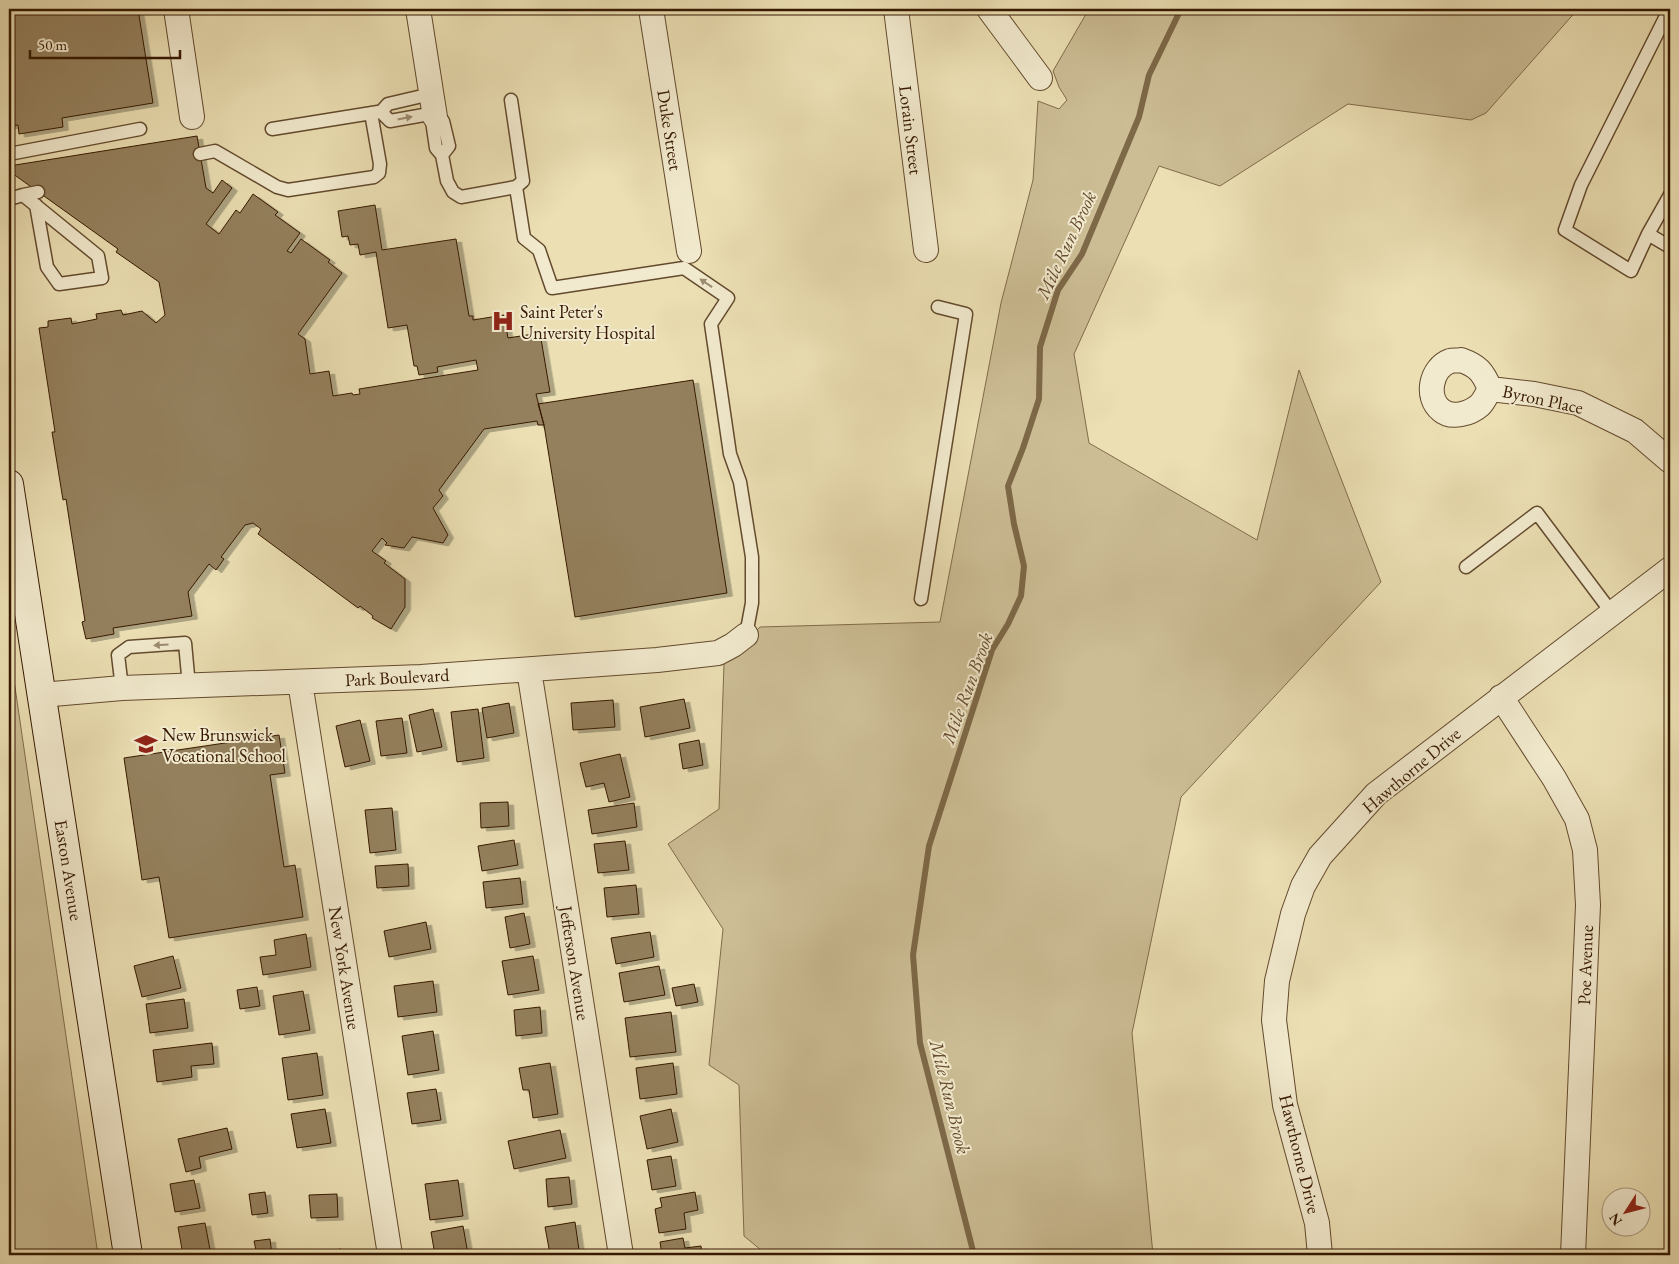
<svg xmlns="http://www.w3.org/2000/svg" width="1679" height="1264" font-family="'EB Garamond',serif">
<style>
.green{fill:#ccbd95;stroke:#816b4a}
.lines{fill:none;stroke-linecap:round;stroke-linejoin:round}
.stream{stroke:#7d6847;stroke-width:6}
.building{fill:#94805d;stroke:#361900;filter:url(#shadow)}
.lane-casing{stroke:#634a2d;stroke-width:15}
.street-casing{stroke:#634a2d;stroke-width:26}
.secondary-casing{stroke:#361900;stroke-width:30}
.lane{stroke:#f2eace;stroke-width:12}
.street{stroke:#f2eace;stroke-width:24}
.secondary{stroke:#f2eace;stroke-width:28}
.oneway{fill:#9d8c71}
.labels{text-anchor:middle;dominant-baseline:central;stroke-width:4;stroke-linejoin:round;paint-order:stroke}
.street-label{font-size:18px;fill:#361900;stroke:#f2eace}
.poi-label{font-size:18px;fill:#361900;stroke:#f2eace;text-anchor:start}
.water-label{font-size:19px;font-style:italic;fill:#664d2f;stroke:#f2eace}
</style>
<defs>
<filter id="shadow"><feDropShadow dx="5.5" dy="3" stdDeviation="0" flood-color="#0004"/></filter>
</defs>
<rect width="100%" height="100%" fill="#ebdfb3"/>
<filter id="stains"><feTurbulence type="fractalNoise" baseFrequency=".004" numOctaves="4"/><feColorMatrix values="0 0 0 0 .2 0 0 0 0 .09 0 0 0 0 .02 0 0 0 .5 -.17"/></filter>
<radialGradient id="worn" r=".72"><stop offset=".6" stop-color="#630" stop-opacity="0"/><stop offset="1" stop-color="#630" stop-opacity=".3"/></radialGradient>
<!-- green -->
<path class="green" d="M1089,9H1578L1486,113L1471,120L1348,104L1220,186L1159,166L1074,354L1089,443L1257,540L1299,370L1381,582L1181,797L1132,1033L1153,1255H767L744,1236L739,1085L709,1065L723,929L668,844L719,809L724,664L760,627L940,622L1001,303L1033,180L1038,101L1059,109L1067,100L1059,87L1053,71Z
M9,646L98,1255H9Z"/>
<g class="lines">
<!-- stream -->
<path class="stream" d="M974,1255L920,1043L913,955L929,846L992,650L1008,624L1021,596L1024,566L1014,524L1008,486L1023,448L1039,399L1040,347L1058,290L1082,254L1139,117L1149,75L1181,9"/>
</g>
<!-- building -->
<path class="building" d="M9,9H138L153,103L62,118L63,127L19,134L18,125L9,126Z
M197,136L206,188L213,193L222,180L232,188L206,224L219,234L236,210L240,213L253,194L278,212L275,215L300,233L287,251L291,253L301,239L330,260L328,262L342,273L298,334L305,339L310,374L329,371L333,396L352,393L353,395L360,394L359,389L478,370L476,360L437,367L438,372L419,375L417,366H414L407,325L388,328L376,252L360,255L358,244L350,245L348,236L342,237L338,211L375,205L382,250L456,239L469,316H473V320L504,315L508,338L540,333L550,392L536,394L544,425H538L537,421L484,429L439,490L443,496L433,508L448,535L443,543L412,537L404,548L385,545L387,543L382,538L372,551L386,561L384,563L405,579V607L391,629L372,618L373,616L360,606L358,608L258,534L261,529L253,523L245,525L221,557L224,559L216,570L209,564L188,592L192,616L113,628L114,634L86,639L82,622L85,621L66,499L63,500L52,432H55L39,328L48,327V321L71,318L72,324L97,319L96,314L121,310L123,315L142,311L156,323L165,315L159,282L116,252L118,249L9,171V166Z
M693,380L727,593L575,617L544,425L538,404Z
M684,699L690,728L645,737L640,707Z
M613,700L615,727L573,730L571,703Z
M509,703L514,733L487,738L482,708Z
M433,709L442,747L417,752L409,715Z
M478,709L484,758L457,762L451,712Z
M402,718L407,753L381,756L376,721Z
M360,720L370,761L345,767L336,726Z
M279,735L285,773L270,775L284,867L295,865L303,917L169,938L159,877L142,880L124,758Z
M699,740L703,765L683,769L679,744Z
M620,754L630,797L609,802L604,783L586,787L580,763Z
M508,802L509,826L481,828L480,803Z
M634,803L637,827L592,834L588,810Z
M392,808L396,850L370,853L365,810Z
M514,840L518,865L482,871L478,846Z
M625,841L629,870L598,873L594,844Z
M408,864L409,886L377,888L375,866Z
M520,878L523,904L486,908L483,882Z
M636,885L639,914L607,917L604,888Z
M524,913L530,944L510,948L505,917Z
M426,922L431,949L389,957L384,931Z
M650,932L654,957L616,964L611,938Z
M306,934L311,967L263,975L260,957L276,955L274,940Z
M173,956L181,988L142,997L134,966Z
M533,956L539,990L508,995L502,961Z
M659,966L665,995L624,1002L619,973Z
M433,981L437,1012L398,1017L394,986Z
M694,984L698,1002L676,1006L672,988Z
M257,987L260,1006L240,1009L237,990Z
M303,991L310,1030L279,1035L273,996Z
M184,999L188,1028L150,1033L146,1004Z
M540,1007L542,1033L516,1036L514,1010Z
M671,1012L676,1052L630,1057L625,1018Z
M433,1031L439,1070L408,1075L402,1036Z
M212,1043L214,1064L191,1066L192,1077L157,1082L153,1050Z
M317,1053L323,1095L288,1100L282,1058Z
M550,1063L558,1114L533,1118L529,1090H523L519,1068Z
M673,1063L677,1094L640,1099L636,1068Z
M436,1089L441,1120L412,1124L407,1093Z
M325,1109L331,1143L297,1148L291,1114Z
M671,1109L678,1142L647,1149L640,1116Z
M227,1128L232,1149L199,1157L201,1168L186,1172L178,1139Z
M560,1130L566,1158L514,1169L508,1141Z
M671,1156L676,1186L652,1190L647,1160Z
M569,1177L572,1204L548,1207L546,1179Z
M194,1180L200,1208L175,1212L170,1184Z
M458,1180L463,1216L430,1220L425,1184Z
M265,1192L268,1213L252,1215L249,1194Z
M695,1192L698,1210L684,1213L686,1229L659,1233L655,1209L662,1207L660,1198Z
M337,1194L338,1217L311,1218L309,1195Z
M575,1222L579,1250L550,1254L545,1227Z
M205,1223L211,1255H183L178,1227Z
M463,1226L468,1254L435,1255L431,1232Z
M683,1238L685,1248L701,1246L702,1255H662L660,1242Z
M270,1239L272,1255H257L254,1241Z
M341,1249L342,1255H326L325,1252Z"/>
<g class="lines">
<defs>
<path id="lane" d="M1666,16L1581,185L1565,230L1631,271L1648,234L1670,195
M431,94L388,104L381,112L390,121L435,113
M272,129L378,112
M9,154L140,129
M200,154L215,151L277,187L288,190L374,177L379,173L380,164L371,113
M442,155L449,146L443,121L435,117L432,121L436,148L442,155L447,181L453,192L461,197L516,187L523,181L511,100
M516,187L524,238L539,250L552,288L684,268L728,298L711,324L730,454L740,482L752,557V603L746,635
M23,195L38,192
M9,199L23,195L98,256L102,278L59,284L47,267L36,205
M1648,234L1670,247
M1466,567L1537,513L1612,613
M921,599L966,314L938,307
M122,688L118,655L129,647L185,643L189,686"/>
<path id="street" d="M176,9L192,117
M418,9L435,117
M651,9L689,251
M896,9L926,250
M989,9L1040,78
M1461,360C1478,366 1483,372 1490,389C1487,394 1484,401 1480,405C1470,414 1451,419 1441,410C1425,397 1431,368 1450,361C1453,360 1458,361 1461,360Z
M1490,389L1534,394L1578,403L1635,431L1670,461
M529,670L621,1255
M300,682L390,1255
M41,695L122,688L421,677L657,660L718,653L733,645L746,635
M1501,697L1554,778L1577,819L1585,850L1588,905L1573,1255
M1320,1255L1317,1223L1285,1105L1274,1020L1277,981L1293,914L1303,886L1320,856L1376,794L1670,569"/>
<path id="secondary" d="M9,484L128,1255"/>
</defs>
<!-- lane casing -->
<use href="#lane" class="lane-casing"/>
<!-- street casing -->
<use href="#street" class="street-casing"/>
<!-- secondary casing -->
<use href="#secondary" class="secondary-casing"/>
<!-- lane -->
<use href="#lane" class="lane"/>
<!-- street -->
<use href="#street" class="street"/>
<!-- secondary -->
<use href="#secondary" class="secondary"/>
</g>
<!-- one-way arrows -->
<defs><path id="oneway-solid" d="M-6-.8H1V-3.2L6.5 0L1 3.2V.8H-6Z" transform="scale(1.25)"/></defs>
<g class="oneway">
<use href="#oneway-solid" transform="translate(405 118) rotate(-11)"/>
<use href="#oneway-solid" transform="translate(706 283) rotate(-146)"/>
<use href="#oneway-solid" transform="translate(161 645) rotate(176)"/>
</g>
<!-- icons -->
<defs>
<symbol id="hospital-bare" viewBox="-9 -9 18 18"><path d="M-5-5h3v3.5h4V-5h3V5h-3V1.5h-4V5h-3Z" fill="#8f2418" stroke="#f2eace" stroke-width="2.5" paint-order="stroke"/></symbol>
<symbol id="school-bare" viewBox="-9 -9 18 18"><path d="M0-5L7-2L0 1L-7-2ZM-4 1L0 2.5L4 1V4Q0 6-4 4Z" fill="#8f2418" stroke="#f2eace" stroke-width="2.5" paint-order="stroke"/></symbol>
</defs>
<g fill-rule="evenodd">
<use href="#hospital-bare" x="487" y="305" width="32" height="32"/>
<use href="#school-bare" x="130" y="728" width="32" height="32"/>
</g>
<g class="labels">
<!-- street labels -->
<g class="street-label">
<text transform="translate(670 130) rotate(81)">Duke Street</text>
<text transform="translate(911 130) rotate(83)">Lorain Street</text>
<text transform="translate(1543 399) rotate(12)">Byron Place</text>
<text transform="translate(397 677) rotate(-3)">Park Boulevard</text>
<text transform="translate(1411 770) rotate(-40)">Hawthorne Drive</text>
<text transform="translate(69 870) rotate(81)">Easton Avenue</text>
<text transform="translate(575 963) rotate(81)">Jefferson Avenue</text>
<text transform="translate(1585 965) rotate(-88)">Poe Avenue</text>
<text transform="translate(345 968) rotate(81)">New York Avenue</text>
<text transform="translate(1300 1154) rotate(76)">Hawthorne Drive</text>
</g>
<!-- poi labels -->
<g class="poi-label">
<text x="520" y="311">Saint Peter's<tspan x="520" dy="21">University Hospital</tspan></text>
<text x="162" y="734">New Brunswick<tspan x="162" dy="21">Vocational School</tspan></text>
</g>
<!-- water labels -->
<g class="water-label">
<text transform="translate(1066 245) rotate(-65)">Mile Run Brook</text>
<text transform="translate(967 688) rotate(-70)">Mile Run Brook</text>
<text transform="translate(950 1097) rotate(76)">Mile Run Brook</text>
</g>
</g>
<!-- margin -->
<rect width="1679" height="1264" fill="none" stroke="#ebdfb3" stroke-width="30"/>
<rect x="10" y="10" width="1659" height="1244" fill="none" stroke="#361900" stroke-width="2.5"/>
<rect x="15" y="15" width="1649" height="1234" fill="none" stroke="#361900"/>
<!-- north arrow -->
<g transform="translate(1626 1212) rotate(234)"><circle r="24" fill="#f2eace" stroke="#a7967c"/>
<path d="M0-4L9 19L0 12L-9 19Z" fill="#8f2418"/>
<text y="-8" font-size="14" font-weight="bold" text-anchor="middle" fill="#361900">N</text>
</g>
<!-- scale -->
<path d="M30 50v8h150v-8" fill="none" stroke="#361900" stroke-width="2.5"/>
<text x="38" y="50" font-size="15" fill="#361900" stroke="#f2eace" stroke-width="4" paint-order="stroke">50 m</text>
<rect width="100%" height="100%" filter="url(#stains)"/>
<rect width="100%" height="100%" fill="url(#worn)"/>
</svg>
